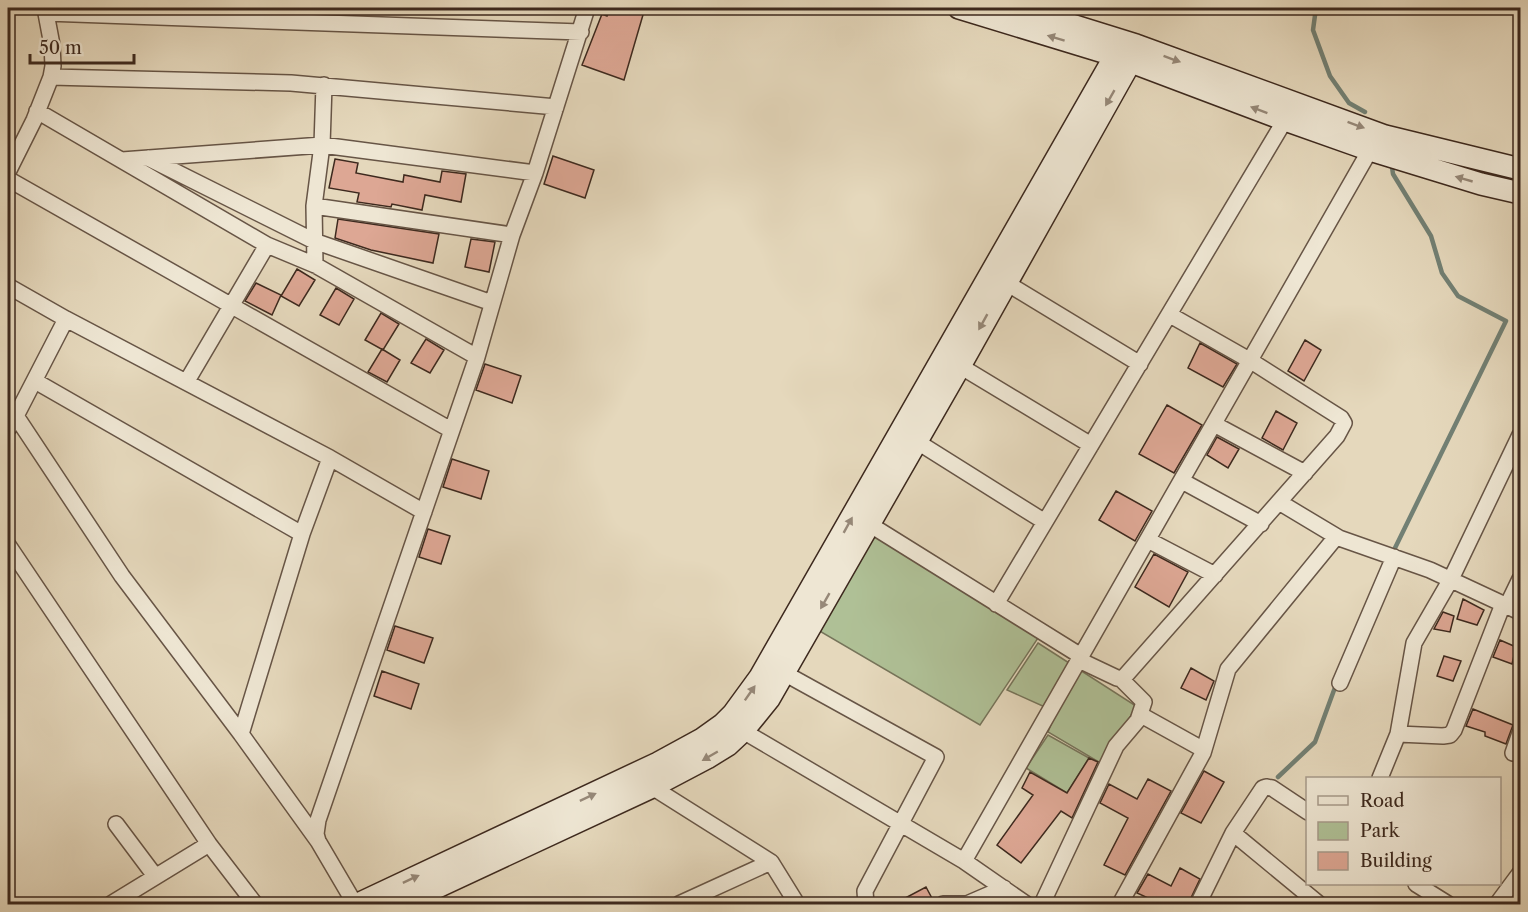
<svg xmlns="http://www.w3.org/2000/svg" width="1528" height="912" font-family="'Libre Caslon Text',serif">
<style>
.green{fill:#afc096;stroke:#76745a;stroke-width:1.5}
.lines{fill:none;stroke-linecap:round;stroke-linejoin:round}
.stream{stroke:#728074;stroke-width:4.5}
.building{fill:#dda794;stroke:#3d291e;stroke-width:1.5}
.street-casing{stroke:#675546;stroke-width:18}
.secondary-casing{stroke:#3d291e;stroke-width:24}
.street{stroke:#eee6d3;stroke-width:15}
.secondary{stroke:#eee6d3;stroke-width:21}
.oneway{fill:#968878}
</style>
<rect width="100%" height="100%" fill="#e5d8bc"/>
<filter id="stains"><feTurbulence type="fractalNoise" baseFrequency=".00333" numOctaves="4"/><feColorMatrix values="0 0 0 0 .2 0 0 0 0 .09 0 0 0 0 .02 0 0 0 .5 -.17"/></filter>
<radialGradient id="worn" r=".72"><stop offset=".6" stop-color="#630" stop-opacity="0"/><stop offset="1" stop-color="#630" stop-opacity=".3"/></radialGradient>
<!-- green -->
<path class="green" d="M869,524L1042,632L980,725L811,626Z
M1038,643L1136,706L1104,765L1048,732L1056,712L1007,690Z
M1048,735L1089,758L1067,793L1026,768Z"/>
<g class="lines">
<!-- stream -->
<path class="stream" d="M1316,8L1313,30L1330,76L1349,103L1365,112
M1392,167L1393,174L1431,236L1442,273L1458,296L1506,321L1395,548
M1278,777L1315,742L1337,682"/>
</g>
<!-- building -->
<path class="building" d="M611,8H645L624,80L582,65L602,14L607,16Z
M553,156L594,170L585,198L544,184Z
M335,159L358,163L356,173L403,182L404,175L440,182L442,171L466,174L461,202L425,195L422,210L392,204L391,207L357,202L359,193L329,188Z
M338,219L439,234L433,263L371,250L335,238Z
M471,239L495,242L489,272L465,267Z
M297,269L315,280L299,306L281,296Z
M256,283L281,295L272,315L245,301Z
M336,288L354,299L339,325L320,315Z
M381,313L399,324L383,350L365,340Z
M426,339L444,350L430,373L411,363Z
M1305,340L1321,350L1304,381L1288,371Z
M1200,343L1237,364L1223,387L1188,368Z
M382,349L400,360L387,382L368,372Z
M485,364L521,376L512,403L476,390Z
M1167,405L1202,425L1174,473L1139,454Z
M1276,411L1297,423L1283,450L1262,438Z
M1217,437L1239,449L1228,468L1207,455Z
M452,459L489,471L481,499L443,487Z
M1116,491L1152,511L1135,541L1099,520Z
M428,529L450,536L441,564L419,557Z
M1154,554L1188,572L1169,607L1135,587Z
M1463,599L1484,610L1477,625L1457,619Z
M1443,612L1454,616L1450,632L1434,629Z
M395,626L433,638L424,663L387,650Z
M1500,640L1516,647L1512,664L1493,657Z
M1444,656L1461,661L1453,681L1437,676Z
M1191,668L1214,681L1206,700L1181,688Z
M382,671L419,684L411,709L374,696Z
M1473,709L1513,725L1506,744L1485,736V732L1466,726Z
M1089,758L1098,762L1072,818L1061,811L1021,863L997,845L1033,795L1022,788L1030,772L1067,793Z
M1204,771L1224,782L1201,823L1181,813Z
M1148,779L1171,791L1125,875L1104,865L1128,818L1100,803L1109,784L1137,799Z
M1180,868L1200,879L1188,904H1161L1137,893L1148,874L1171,886Z
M926,887L934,902L933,904H894Z"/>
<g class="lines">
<defs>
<path id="street" d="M46,13L581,32
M51,77L291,83L556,107
M37,111L267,245L315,265L477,357
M148,158L314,241L492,303
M122,160L322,145L535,173
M8,172L34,120L51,77L53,66L52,45L45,8
M8,179L451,430
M314,206L512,235
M315,265L314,206L322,145L324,85
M1005,282L1140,364
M8,286L66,319L330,458L424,512
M66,319L16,416L122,576L241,734L302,534L330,458
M960,366L1091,445
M35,381L302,534
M187,381L267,245
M1214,424L1305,473
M8,429L16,416
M916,441L1045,522
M1182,481L1261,524
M1279,502L1339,538L1430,570L1520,612
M869,524L1081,656
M1148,540L1215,575
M8,545L209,844L255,904
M996,604L1285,120
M1507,606L1520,579
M1079,660L1117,678L1121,679L1126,675L1337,436L1344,423L1341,418L1251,361L1170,315
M784,673L936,757L865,891L866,904
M1340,683L1394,557
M1141,715L1204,750
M743,731L964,861L1026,904
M241,734L318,841
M1398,734L1443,736L1450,735L1454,730L1503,604
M1513,753L1520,733
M1380,778L1398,734L1414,643L1451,579L1520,435
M652,787L771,862
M116,824L155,876
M1233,833L1319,904
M964,861L1370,150
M1416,884L1448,904
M111,904L209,844
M355,904L318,841L316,834L318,820L477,357L512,235L535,173L587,8
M679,904L771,862L797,904
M943,904H967L1004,888L1007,895
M1042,904L1116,746L1138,720L1144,702L1121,679
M1120,904L1203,753L1228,669L1336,537
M1198,904L1233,833L1263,788L1266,787L1272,788L1308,812
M1497,904L1520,873"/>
<path id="secondary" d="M959,8L1110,54L1285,120L1370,150L1481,184L1520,193
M1017,8L1136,45L1385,136L1520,169
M358,904L658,763L702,739L723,724L733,714L760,677L1115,56L1120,40
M401,904L652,787L707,758L728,745L743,731L769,699L960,366L1131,61L1136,45"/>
</defs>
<!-- street casing -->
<use href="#street" class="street-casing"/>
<!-- secondary casing -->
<use href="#secondary" class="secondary-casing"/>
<!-- street -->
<use href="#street" class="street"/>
<!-- secondary -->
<use href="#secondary" class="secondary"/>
</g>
<!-- one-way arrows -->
<defs><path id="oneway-solid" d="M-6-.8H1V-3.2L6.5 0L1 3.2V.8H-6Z" transform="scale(1.5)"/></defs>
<g class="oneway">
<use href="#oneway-solid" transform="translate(1056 38) rotate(-163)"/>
<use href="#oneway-solid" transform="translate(1172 59) rotate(20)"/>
<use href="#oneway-solid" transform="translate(1110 98) rotate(120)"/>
<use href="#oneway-solid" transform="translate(1259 110) rotate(-159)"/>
<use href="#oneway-solid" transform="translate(1356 125) rotate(20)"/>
<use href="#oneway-solid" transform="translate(1464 179) rotate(-164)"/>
<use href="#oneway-solid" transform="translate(983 322) rotate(119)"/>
<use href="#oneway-solid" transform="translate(848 525) rotate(-61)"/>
<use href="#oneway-solid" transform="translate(825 601) rotate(120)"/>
<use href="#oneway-solid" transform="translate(750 693) rotate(-55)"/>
<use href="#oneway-solid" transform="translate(710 756) rotate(150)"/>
<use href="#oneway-solid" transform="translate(588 797) rotate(-25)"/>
<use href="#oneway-solid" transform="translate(411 879) rotate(-25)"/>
</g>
<!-- margin -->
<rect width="1528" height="912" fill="none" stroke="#e5d8bc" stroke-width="30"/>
<rect x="9" y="9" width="1510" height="894" fill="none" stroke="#3d291e" stroke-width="3"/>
<rect x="15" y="15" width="1498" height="882" fill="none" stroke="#3d291e" stroke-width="1.5"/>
<!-- legend -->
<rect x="1306" y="777" width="195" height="108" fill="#eee6d3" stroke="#a79a8b" stroke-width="1.5"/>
<rect x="1318" y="796" width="30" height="9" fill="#eee6d3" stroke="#a79a8b" stroke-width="1.5"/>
<text x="1360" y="807" font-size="18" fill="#3d291e">Road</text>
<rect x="1318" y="822" width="30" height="18" fill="#afc096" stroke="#a79a8b" stroke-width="1.5"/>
<text x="1360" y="837" font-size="18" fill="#3d291e">Park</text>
<rect x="1318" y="852" width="30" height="18" fill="#dda794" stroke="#a79a8b" stroke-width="1.5"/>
<text x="1360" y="867" font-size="18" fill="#3d291e">Building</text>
<!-- scale -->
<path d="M30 54v9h104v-9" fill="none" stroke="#3d291e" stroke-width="3"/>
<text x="39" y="54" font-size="18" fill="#3d291e" stroke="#eee6d3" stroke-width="4.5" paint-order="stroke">50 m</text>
<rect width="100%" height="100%" filter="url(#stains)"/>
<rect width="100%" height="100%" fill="url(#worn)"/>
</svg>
